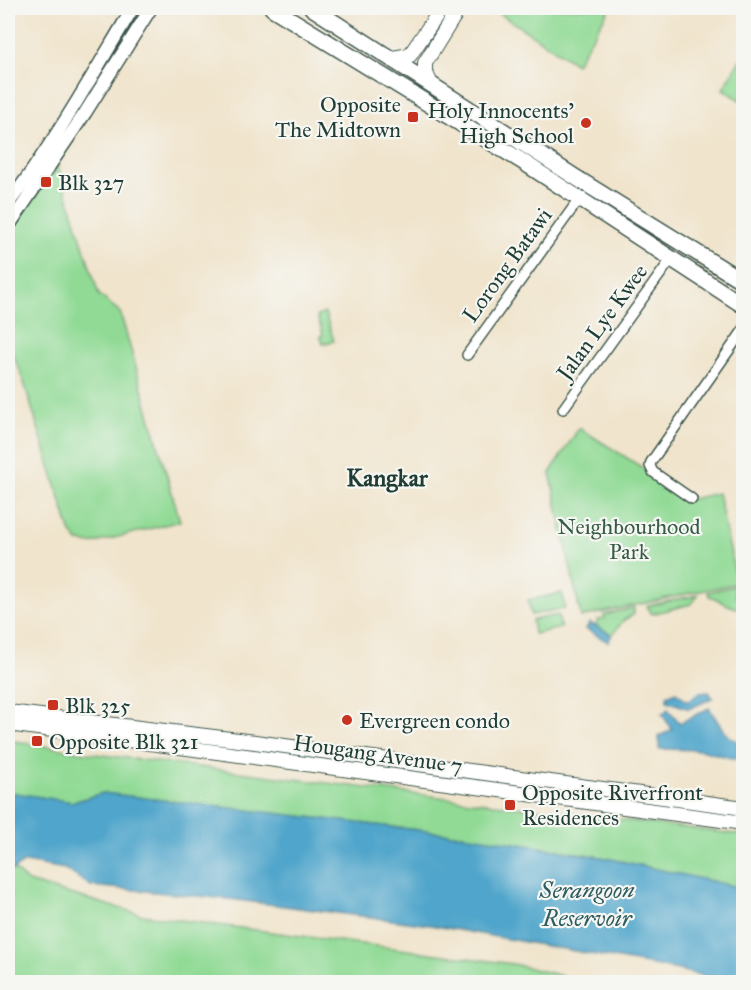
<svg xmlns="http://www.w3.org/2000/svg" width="751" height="990" font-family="'IM FELL Great Primer',serif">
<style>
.green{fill:#91da95;stroke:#588c64;stroke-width:1.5}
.water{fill:#4fa5cb;stroke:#377180;stroke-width:1.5}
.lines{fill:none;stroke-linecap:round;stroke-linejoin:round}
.minor-casing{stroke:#3e564b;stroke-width:12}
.tertiary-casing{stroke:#3e564b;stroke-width:15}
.secondary-casing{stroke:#3e564b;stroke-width:16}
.primary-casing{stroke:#3e564b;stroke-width:18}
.minor{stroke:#fff;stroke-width:9}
.tertiary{stroke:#fff;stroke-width:12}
.secondary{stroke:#fff;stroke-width:14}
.primary{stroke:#fff;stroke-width:15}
.poi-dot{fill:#c8321e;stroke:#f6f6f2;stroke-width:2}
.labels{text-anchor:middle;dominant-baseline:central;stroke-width:4.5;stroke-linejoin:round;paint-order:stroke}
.poi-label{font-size:22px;fill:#1f3d34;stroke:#f6f6f2;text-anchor:start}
.street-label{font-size:22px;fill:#1f3d34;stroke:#f6f6f2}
.park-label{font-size:22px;fill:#365c47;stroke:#f6f6f2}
.neighbourhood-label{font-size:24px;font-weight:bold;fill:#1f3d34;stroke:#f6f6f2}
.water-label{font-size:24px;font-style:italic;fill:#2d5c61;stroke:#f6f6f2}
</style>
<rect width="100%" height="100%" fill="#f6f6f2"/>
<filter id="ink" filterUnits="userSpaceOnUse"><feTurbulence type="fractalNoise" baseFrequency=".0167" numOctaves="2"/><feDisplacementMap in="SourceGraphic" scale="12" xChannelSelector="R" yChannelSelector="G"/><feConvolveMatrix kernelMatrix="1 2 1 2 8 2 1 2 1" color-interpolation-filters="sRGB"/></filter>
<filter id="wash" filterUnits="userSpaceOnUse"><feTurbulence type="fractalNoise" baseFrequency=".008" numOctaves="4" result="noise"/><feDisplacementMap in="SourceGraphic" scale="24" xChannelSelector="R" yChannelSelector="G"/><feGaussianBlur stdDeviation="1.35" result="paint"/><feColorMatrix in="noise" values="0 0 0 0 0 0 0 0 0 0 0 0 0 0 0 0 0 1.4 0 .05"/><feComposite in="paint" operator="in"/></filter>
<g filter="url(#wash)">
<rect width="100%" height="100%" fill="#f0e4cc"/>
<!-- green -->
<path class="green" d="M491,8H610L576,64Z
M743,55V102L723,89Z
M58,166L99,295L120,312L180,521L91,544L78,542L70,531L21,373L8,344V232Z
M325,313L334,341L323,344L320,336L323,335L317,316Z
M579,428L648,471L647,474L687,500L718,493L737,583L581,617L550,473Z
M734,586L736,597H740L743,602L739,608C728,608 720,599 709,596L708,592Z
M562,593L565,608L531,615L528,600Z
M698,595L691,604L652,614L647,606Z
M634,608V614L624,620L612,635L596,626L598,620L605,619L604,615Z
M558,615L561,628L534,634L532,620Z
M8,740L87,753L743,835V888L607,858L470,836L103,793L73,802L8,792Z
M8,864L28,882L143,915L513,964L588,982H8Z"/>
<!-- water -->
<path class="water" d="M590,623L612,635L608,642L586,629Z
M676,692L688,701L699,693L709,692L713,698L689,709L667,701V696Z
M709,708C717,719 728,744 743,741V761L700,750L659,749V736L672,730L662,714L668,709L680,723Z
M8,792L73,802L103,793L470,836L607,858L743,888V982H729L674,969L430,925L229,899L91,886L65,869L25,862L8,873Z"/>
</g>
<g filter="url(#ink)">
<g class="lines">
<defs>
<path id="minor" d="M467,355L580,198
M563,409L672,258
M692,499L653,472L650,466L651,462L744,329"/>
<path id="tertiary" d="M8,204C55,142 93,74 133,8
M8,227L85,113L151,8"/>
<path id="secondary" d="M393,58L410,55L442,8
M430,82L425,71V63L459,8
M8,712L255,742L744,808
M8,724L744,823"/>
<path id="primary" d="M272,8L520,160L744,306
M312,8L575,177L744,282"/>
</defs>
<!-- minor casing -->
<use href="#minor" class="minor-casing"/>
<!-- tertiary casing -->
<use href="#tertiary" class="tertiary-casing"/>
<!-- secondary casing -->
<use href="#secondary" class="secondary-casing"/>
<!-- primary casing -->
<use href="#primary" class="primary-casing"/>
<!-- minor -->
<use href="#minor" class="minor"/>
<!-- tertiary -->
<use href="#tertiary" class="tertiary"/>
<!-- secondary -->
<use href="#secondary" class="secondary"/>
<!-- primary -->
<use href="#primary" class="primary"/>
</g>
</g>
<!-- markers -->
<g class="poi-dot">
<rect x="407" y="111" width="12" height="12" rx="3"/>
<circle cx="586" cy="123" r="6"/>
<rect x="40" y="176" width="12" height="12" rx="3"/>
<rect x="47" y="699" width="12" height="12" rx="3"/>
<circle cx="347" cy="720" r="6"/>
<rect x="31" y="735" width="12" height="12" rx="3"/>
<rect x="504" y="799" width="12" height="12" rx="3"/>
</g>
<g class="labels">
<!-- poi labels -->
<g class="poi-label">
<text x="401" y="104" text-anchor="end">Opposite<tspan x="401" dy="25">The Midtown</tspan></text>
<text x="574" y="110" text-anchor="end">Holy Innocents'<tspan x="574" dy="25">High School</tspan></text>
<text x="58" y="182">Blk 327</text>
<text x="65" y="705">Blk 325</text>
<text x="359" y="720">Evergreen condo</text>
<text x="49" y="741">Opposite Blk 321</text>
<text x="522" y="792">Opposite Riverfront<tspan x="522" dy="25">Residences</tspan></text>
</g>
<!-- street labels -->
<g class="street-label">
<text transform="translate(507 265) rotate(-54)">Lorong Batawi</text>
<text transform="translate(602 322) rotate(-54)">Jalan Lye Kwee</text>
<text transform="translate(378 754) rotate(8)">Hougang Avenue 7</text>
</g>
<!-- park labels -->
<g class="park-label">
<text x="629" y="526">Neighbourhood<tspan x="629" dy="25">Park</tspan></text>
</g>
<!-- neighbourhood labels -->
<g class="neighbourhood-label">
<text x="387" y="478">Kangkar</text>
</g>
<!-- water labels -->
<g class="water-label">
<text x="587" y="890">Serangoon<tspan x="587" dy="28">Reservoir</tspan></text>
</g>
</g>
<!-- margin -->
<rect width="751" height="990" fill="none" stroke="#f6f6f2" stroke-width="30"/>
</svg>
